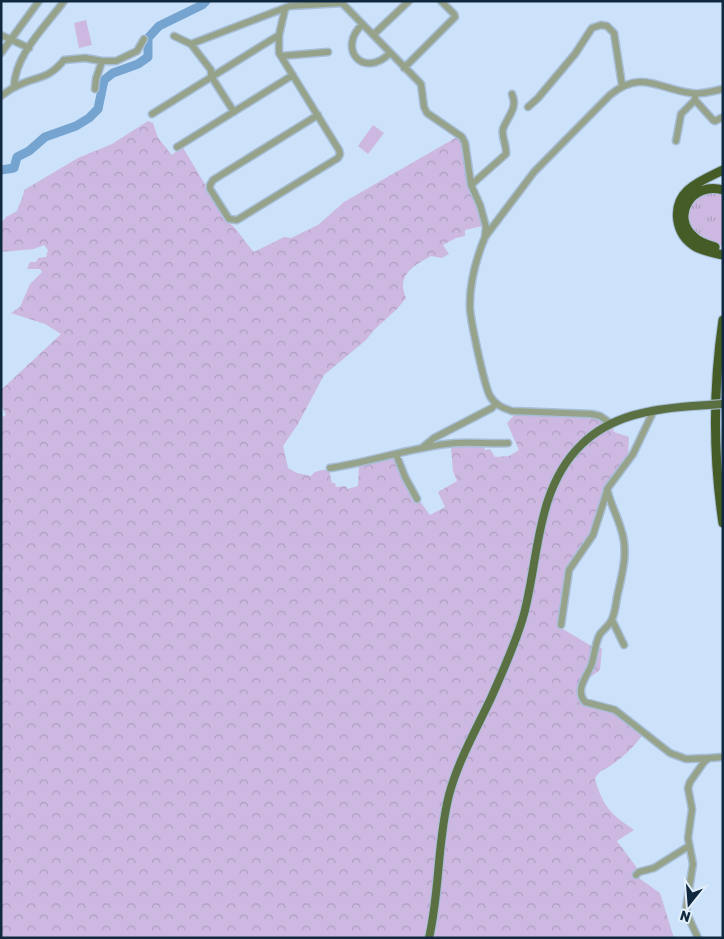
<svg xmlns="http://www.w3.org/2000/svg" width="724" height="939" font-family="Rubik,sans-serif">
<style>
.grass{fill:url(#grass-tufts)}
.forest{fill:url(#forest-crowns)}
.pitch{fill:#cdb8e1}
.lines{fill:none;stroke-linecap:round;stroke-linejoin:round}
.river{stroke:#75a4d1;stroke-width:9}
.minor-casing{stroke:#a6bdd5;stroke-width:9}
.major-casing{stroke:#a6bdd5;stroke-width:10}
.highway-casing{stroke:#a6bdd5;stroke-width:11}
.minor{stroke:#96a289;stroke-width:6}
.major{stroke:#5a6f42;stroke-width:8}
.highway{stroke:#455c26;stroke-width:9}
.major-bridge-casing{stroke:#a6bdd5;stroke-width:10;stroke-linecap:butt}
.major-bridge{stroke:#5a6f42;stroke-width:8}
</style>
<defs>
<pattern id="grass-tufts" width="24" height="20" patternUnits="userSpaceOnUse" patternTransform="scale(1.25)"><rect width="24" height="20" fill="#cdb8e1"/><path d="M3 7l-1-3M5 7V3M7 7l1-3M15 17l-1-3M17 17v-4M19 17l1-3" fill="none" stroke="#af9ec2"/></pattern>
<pattern id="forest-crowns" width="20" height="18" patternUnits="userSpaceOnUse" patternTransform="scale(1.25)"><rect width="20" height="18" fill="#cdb8e1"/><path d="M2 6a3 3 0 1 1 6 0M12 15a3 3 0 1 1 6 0" fill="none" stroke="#af9ec2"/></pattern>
</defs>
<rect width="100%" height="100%" fill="#cbe2fa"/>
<!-- grass -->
<path class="grass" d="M700,193H723V246C704,241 679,230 689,205C691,201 697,197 700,193Z"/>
<!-- forest -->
<path class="forest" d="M148,121L153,123L158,138L172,155L182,146L227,221C238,228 244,242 254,252L284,237L291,238L318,225L344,202L457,137L463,142L482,226L465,230V236L456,238L443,245L449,254L442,258L431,256C413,266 396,275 406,298L397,309L374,330L366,340L324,375L298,424L283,446L288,468L297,473L311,476C315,470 322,470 329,470L332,483H335L336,487L346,486L347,489L358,486L359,465L397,457L406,482L430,515L445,507L438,492L457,481L453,471L451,448L452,445L484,446L485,450L490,449L495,457L509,456L519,450L507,423L516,413L595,416L613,427L614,432L629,437L628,456L605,488L593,526L585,543L568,568L558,626L593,647L602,648L600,670L585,681V698L595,703L616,707L644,731C639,743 624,756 613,764C604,771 601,768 595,779C603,807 611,814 634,830L617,841L637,868L636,876L660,893L674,938H1V418L6,415L1,404V390L61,334L45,324L11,313L20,307L30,284L42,272L40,269H27L30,262H36L38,258L46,257L48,250L44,245L34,249L1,252V223L6,217L17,211C19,204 24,196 24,190L78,158L112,144Z"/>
<!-- pitch -->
<path class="pitch" d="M86,20L92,45L79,48L74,23Z
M373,125L384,133L368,154L358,146Z"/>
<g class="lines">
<!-- river -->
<path class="river" d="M1,170L14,168L17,157L29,151L45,137L76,126L89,118L98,109L104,80L113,73L138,64L148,57V38L159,26L202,5L206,1"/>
<defs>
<path id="minor" d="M342,3L421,84L424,107L427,113L462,137L465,143L471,185L480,205L486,227L485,236
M285,9L279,35V53L339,150L340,154L338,158L237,220L229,219L210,189V185L213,180L318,115
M362,25C337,48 363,80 390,53
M1,35L29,48
M373,35L409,1
M174,36L191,44L211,70V76L234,112
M191,44L290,6L342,3
M1,53L39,1
M281,56L328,52
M404,68L455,17L454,14L441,1
M14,87C15,54 46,26 64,1
M95,89L96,79L102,61
M1,96C6,93 10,89 15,87C37,75 47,81 64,60L85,58L102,61H116L137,51L144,39
M695,97V100L713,120L715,121L723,117
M528,107L538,98L575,54L592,28L601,25L607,26L614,33L622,85
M152,114L279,35
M676,141L681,114L695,100
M177,147L293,75
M471,185L506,154C507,145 501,137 503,129C508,115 518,109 512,94
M654,410L633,454L607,489C610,503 617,515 621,529C629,552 622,574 617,597C616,604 615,613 612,619C610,625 604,629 600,634C595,643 595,653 592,663C588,676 574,689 585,702L615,710L670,753L686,759L709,758
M610,423L600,416L591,414L512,411C503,408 495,405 490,396C484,385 471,322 470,309C469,286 476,259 485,237L534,172L610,95C641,69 659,89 691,93C701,95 713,91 723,89
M423,447L434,438L492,408L496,403
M396,454L405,477L417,499
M330,468C369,462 407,449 446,444C466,441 488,444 508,443
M612,620L624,645
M561,625L569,570L593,535L607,491
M636,875L639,872L654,868L689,846
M698,938L687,914L686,908L693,864L688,838L692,809L688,788L690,782L704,762L709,758L723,757"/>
<path id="major" d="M429,938C440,891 437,842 449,795C458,761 476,730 491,698C503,671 516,643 524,614C539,557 536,489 581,445C611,415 652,409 693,406"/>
<path id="highway" d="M723,170C711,176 698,181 688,190C671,206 675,235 696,247C704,251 714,253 723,255
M715,247C708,245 700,243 694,237C670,216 692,181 723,190
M723,320C713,388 713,456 723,523"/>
</defs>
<!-- minor casing -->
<use href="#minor" class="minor-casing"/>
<!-- major casing -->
<use href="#major" class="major-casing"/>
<!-- highway casing -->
<use href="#highway" class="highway-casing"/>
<!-- minor -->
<use href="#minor" class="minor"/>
<!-- major -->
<use href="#major" class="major"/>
<!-- highway -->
<use href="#highway" class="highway"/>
<defs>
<path id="major-bridge" d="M693,406L723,404"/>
</defs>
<!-- major-bridge casing -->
<use href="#major-bridge" class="major-bridge-casing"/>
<!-- major-bridge -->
<use href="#major-bridge" class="major-bridge"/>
</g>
<!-- border -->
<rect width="724" height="939" fill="none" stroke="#11293f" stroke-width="5"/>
<!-- north arrow -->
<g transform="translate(689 904) rotate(197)" stroke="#e2eefa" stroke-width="4" paint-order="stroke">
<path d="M0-4L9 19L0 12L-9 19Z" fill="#11293f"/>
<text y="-8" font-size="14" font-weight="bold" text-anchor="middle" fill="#11293f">N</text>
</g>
</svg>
